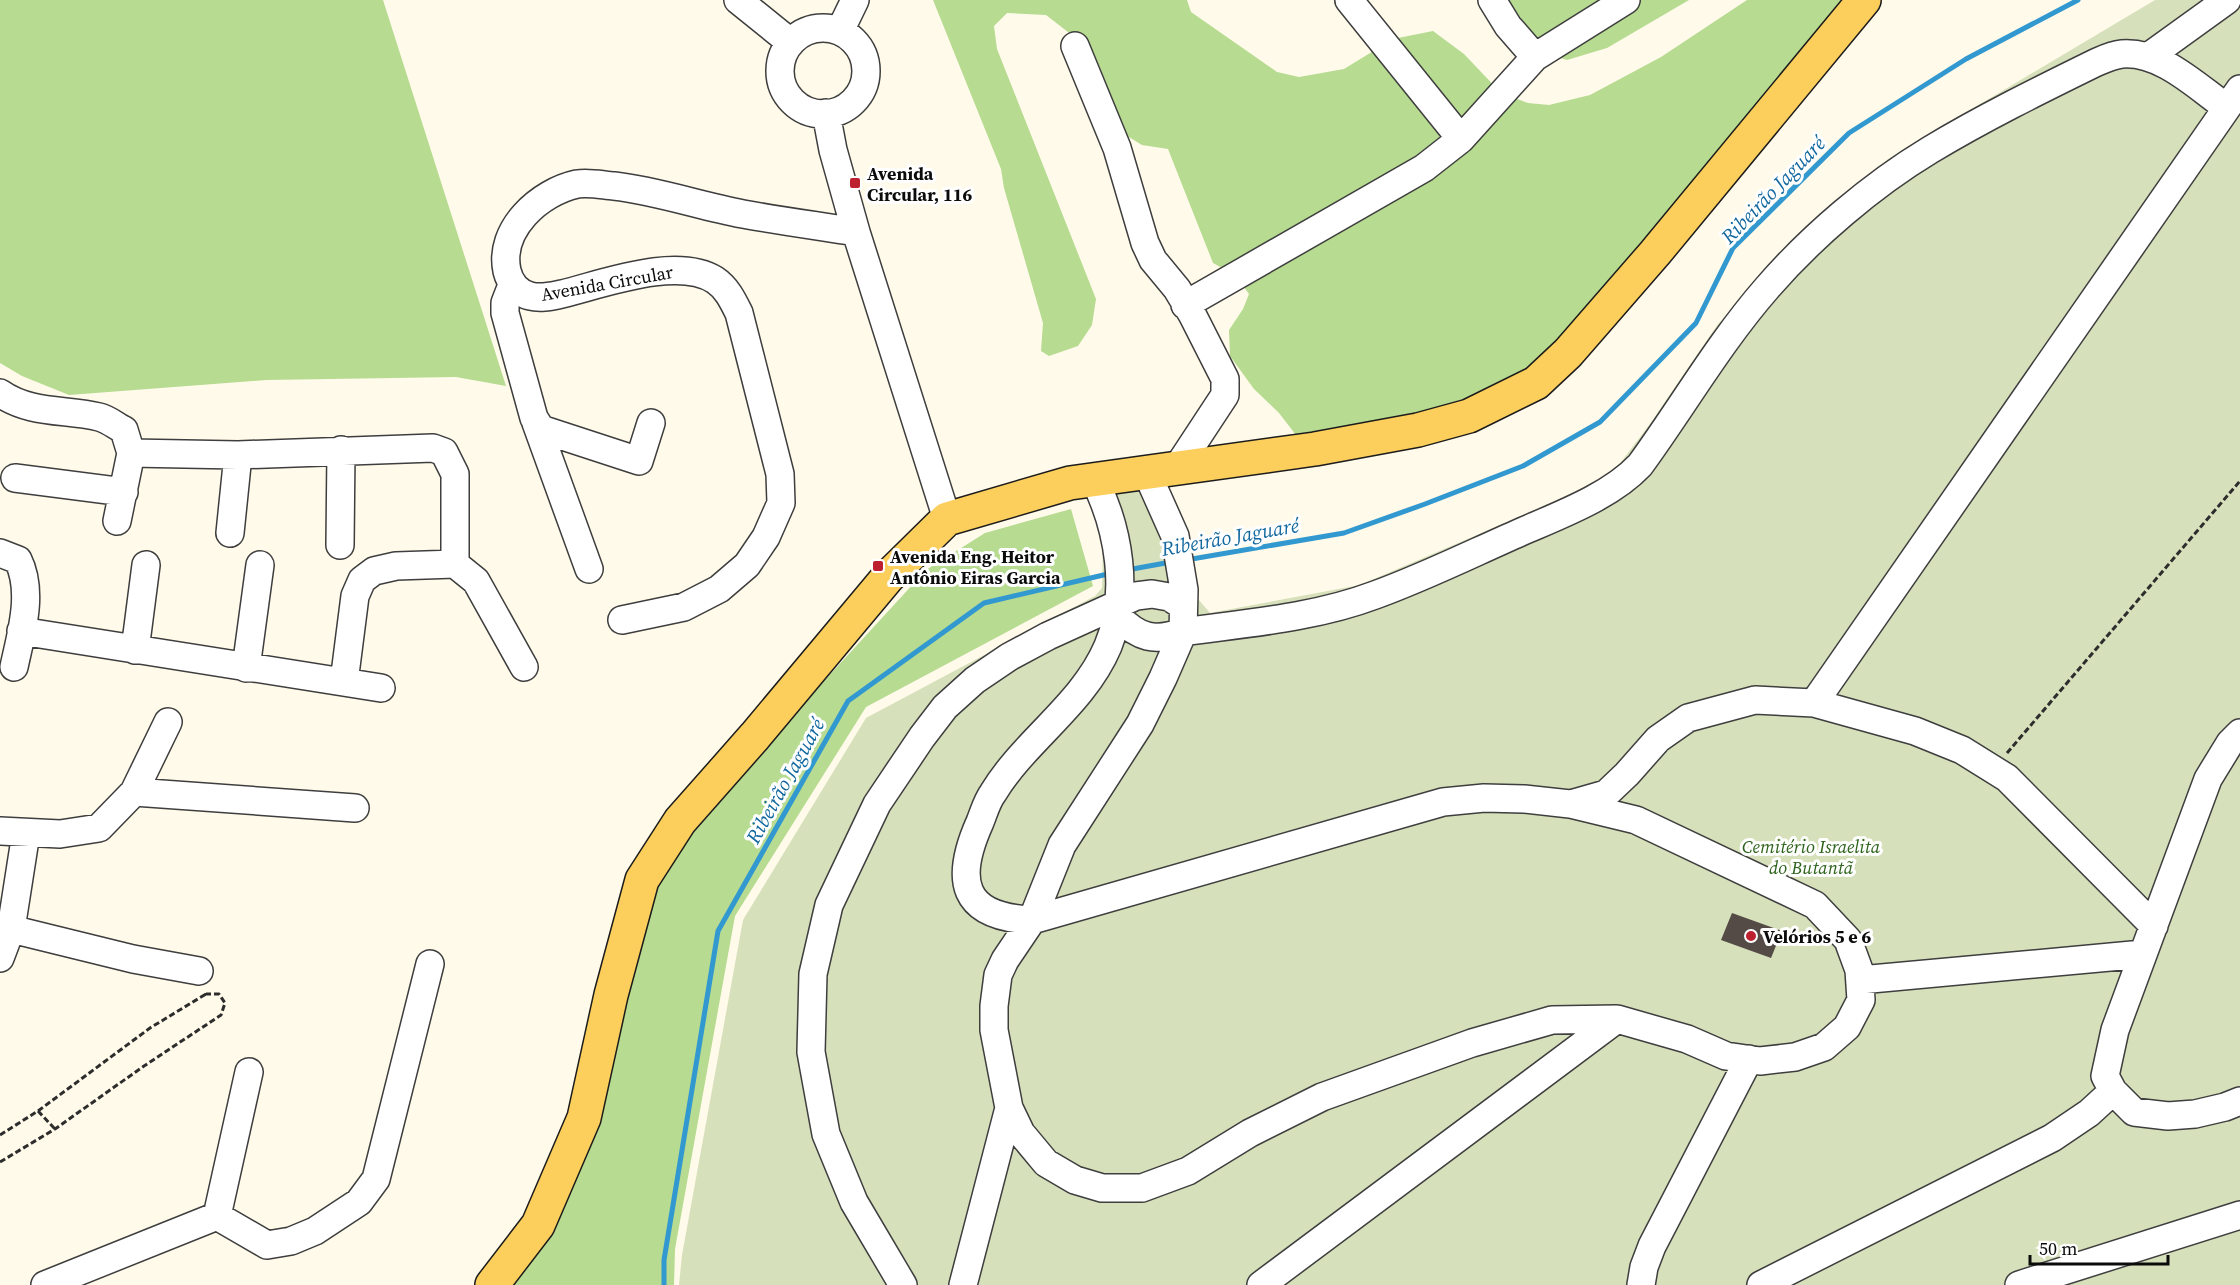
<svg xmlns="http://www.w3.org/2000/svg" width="2240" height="1285" font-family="'Source Serif 4',serif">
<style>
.forest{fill:#b6db91}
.cemetery{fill:#d6e0bb}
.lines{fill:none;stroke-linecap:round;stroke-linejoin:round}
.stream{stroke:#3298d0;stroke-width:5}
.building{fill:#544b47}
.minor-casing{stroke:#3e3e3e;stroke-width:30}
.major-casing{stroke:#1c1c1c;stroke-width:36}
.path{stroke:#2d2d2d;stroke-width:3;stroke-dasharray:6 3;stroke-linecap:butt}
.minor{stroke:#fff;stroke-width:27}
.major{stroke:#fcce5c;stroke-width:33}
.poi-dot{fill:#bd202f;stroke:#fff;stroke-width:2}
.labels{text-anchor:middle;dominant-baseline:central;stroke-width:6;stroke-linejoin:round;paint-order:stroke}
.poi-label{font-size:18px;font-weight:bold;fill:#0b0b0b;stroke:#fff;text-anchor:start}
.street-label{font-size:18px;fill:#0b0b0b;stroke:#fff}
.park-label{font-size:18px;font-style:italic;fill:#2d631b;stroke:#fff}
.water-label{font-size:20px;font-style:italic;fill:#12689f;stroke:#fff}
</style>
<rect width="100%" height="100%" fill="#fffae9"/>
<!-- forest -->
<path class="forest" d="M0,0H383L506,386L456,377L266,380L69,395L22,376L0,363Z
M933,0H1187L1191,12L1277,72L1299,77L1344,69L1393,39L1433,31L1464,54L1501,93L1528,103L1549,105L1590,95L1661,57L1747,0H1854L1698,194L1529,370L1472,397L1378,424L1296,435L1279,413L1254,389L1230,356L1229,330L1243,309L1249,294L1235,275L1213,263L1168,149L1142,145L1124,134L1099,65L1077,39L1046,15L1007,13L994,26L997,49L1096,299L1092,325L1078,346L1049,356L1041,351L1043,323L1004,188L1001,169Z
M1499,0H1689L1607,48L1567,60L1539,51Z
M1071,509L1093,586L866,707L735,916L675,1249L674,1285H505L557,1223L601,1121L635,920L688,829L926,570L985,533Z"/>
<!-- cemetery -->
<path class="cemetery" d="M2155,0H2240V1285H679L682,1255L743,920L866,718L1095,596L1102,588L1103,546L1091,498L1168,486L1191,544L1198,599L1210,613L1360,585L1608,479L1650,424L1718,324L1888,159Z"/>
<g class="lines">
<!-- stream -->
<path class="stream" d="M1186,560L1344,533L1425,504L1523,466L1600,422L1696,323L1733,248L1849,133L1966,59L2078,0
M1127,570L1171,562
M664,1285V1260L718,931L848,701L984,603L1112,573"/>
</g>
<!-- building -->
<path class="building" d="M1732,913L1782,931L1771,958L1721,940Z"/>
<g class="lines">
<defs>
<path id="minor" d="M738,0L790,42
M1492,0L1508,26L1535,57L1626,0
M780 71a43 43 0 1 1 86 0a43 43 0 1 1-86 0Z
M840,31L855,0
M1075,46L1117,148L1145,243L1153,260L1177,289L1192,314L1225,379V395L1177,468
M2148,57L2227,0
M826,113L833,150L856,232L947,519
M1461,139L1535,57
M512,285L505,303V313L534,418L541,429L639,461L651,423
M1185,305L1424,168L1461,139L1349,0
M0,393C30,414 65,409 99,417C108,419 116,426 124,430L131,453L117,521
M536,423L589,569
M131,453L238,455L433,448L444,452L455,474V564
M15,478L124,492
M1094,479C1119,529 1130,593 1108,646C1083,705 1025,740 993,793C987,801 984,812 980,822C954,880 961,917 1032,920L1443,802L1484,798L1524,799L1570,804L1636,820L1815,905L1848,940L1859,970L1861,1000L1847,1027L1824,1047L1795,1057L1760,1061L1726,1056L1687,1039L1617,1019L1552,1020L1472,1043L1322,1097L1250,1133L1188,1171L1142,1188H1102L1075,1180L1046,1163L1021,1133L1009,1108L994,1030V1006L998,975L1005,960L1032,920L1062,845L1140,724L1163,678L1183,632L1184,590L1175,536L1146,471
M230,533L238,455
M340,545L341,450
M0,553L18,560C34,592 21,634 14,667
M1118,617C1139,638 1154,642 1183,632C1247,623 1314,618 1375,595C1425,577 1473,553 1521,532C1560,515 1611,496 1640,465C1683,406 1719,343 1767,288C1811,237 1872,185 1930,150C1983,118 2040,90 2095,63C2104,59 2112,55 2122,54C2161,51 2196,86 2226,107
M622,620L684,607L719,589L747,565L766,537L781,503L780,474L739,313C733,301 727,288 715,280C677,256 603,284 562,294C552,296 541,299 530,296C518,293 510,283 507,271C498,229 540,192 577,184C589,182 602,185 614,186C658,191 700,206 743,214C781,221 819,226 856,232
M21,631L381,688
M135,650L146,565
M246,668L260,565
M344,682L355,596L362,580L374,571L396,566L455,564L476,581L524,667
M1814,703L2240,89
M2240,733L2230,743L2208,779L2115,1030L2105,1076L2113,1091L2134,1112L2168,1116L2195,1114L2225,1107L2240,1101
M134,792L355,808
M1571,804L1606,794L1627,774L1658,739L1688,718L1755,700L1814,703L1915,731L1962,750L2007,778L2154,926
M0,831L60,834L99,828L134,792L168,722
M11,929L133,959L199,971
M0,958L11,929L26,833
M1860,980L2143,954
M217,1216L249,1072
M45,1285L217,1216L267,1245L291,1241L315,1231L359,1202L376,1179L430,964
M903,1285L854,1202L826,1134L811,1052L813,974L829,905L877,804L922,737L945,707L975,680L1009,657L1048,636L1136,596L1152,594L1169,597L1183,606
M963,1285L1009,1108
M1261,1285L1617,1019
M1641,1285L1644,1267L1652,1246L1749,1059
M1761,1285L2052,1138L2089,1113L2113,1091
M2019,1285L2240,1215"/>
<path id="major" d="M492,1285L538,1225L584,1118L611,995L642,880L680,821L755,736L888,577L947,519L1070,483L1315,449L1418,430L1469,416L1536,383L1568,353L1655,253L1864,0"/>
</defs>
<!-- minor casing -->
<use href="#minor" class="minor-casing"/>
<!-- major casing -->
<use href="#major" class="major-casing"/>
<!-- path -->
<path class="path" d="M2007,753L2240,481
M38,1111L55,1129
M0,1135L38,1111L150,1028L206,994
M0,1162L55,1129L144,1066L221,1015L225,1003L219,994H206V992"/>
<!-- minor -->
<use href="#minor" class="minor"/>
<!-- major -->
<use href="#major" class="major"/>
</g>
<!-- markers -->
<g class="poi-dot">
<rect x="849" y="177" width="12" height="12" rx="3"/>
<rect x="872" y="560" width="12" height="12" rx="3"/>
<circle cx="1751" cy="936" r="6"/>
</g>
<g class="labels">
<!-- poi labels -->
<g class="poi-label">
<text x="867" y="173">Avenida<tspan x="867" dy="21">Circular, 116</tspan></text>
<text x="890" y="556">Avenida Eng. Heitor<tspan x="890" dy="21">Antônio Eiras Garcia</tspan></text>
<text x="1763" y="936">Velórios 5 e 6</text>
</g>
<!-- street labels -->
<g class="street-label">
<text transform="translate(607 283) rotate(-10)">Avenida Circular</text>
</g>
<!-- park labels -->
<g class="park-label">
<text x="1811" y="846">Cemitério Israelita<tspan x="1811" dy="21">do Butantã</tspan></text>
</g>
<!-- water labels -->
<g class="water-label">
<text transform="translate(1773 190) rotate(-46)">Ribeirão Jaguaré</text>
<text transform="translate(1230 537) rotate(-10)">Ribeirão Jaguaré</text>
<text transform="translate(785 781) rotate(-61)">Ribeirão Jaguaré</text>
</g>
</g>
<!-- scale -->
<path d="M2030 1255v9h138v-9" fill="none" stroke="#0b0b0b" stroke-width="3"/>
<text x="2039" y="1255" font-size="18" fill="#0b0b0b" stroke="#ffffff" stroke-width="4.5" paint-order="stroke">50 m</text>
</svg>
